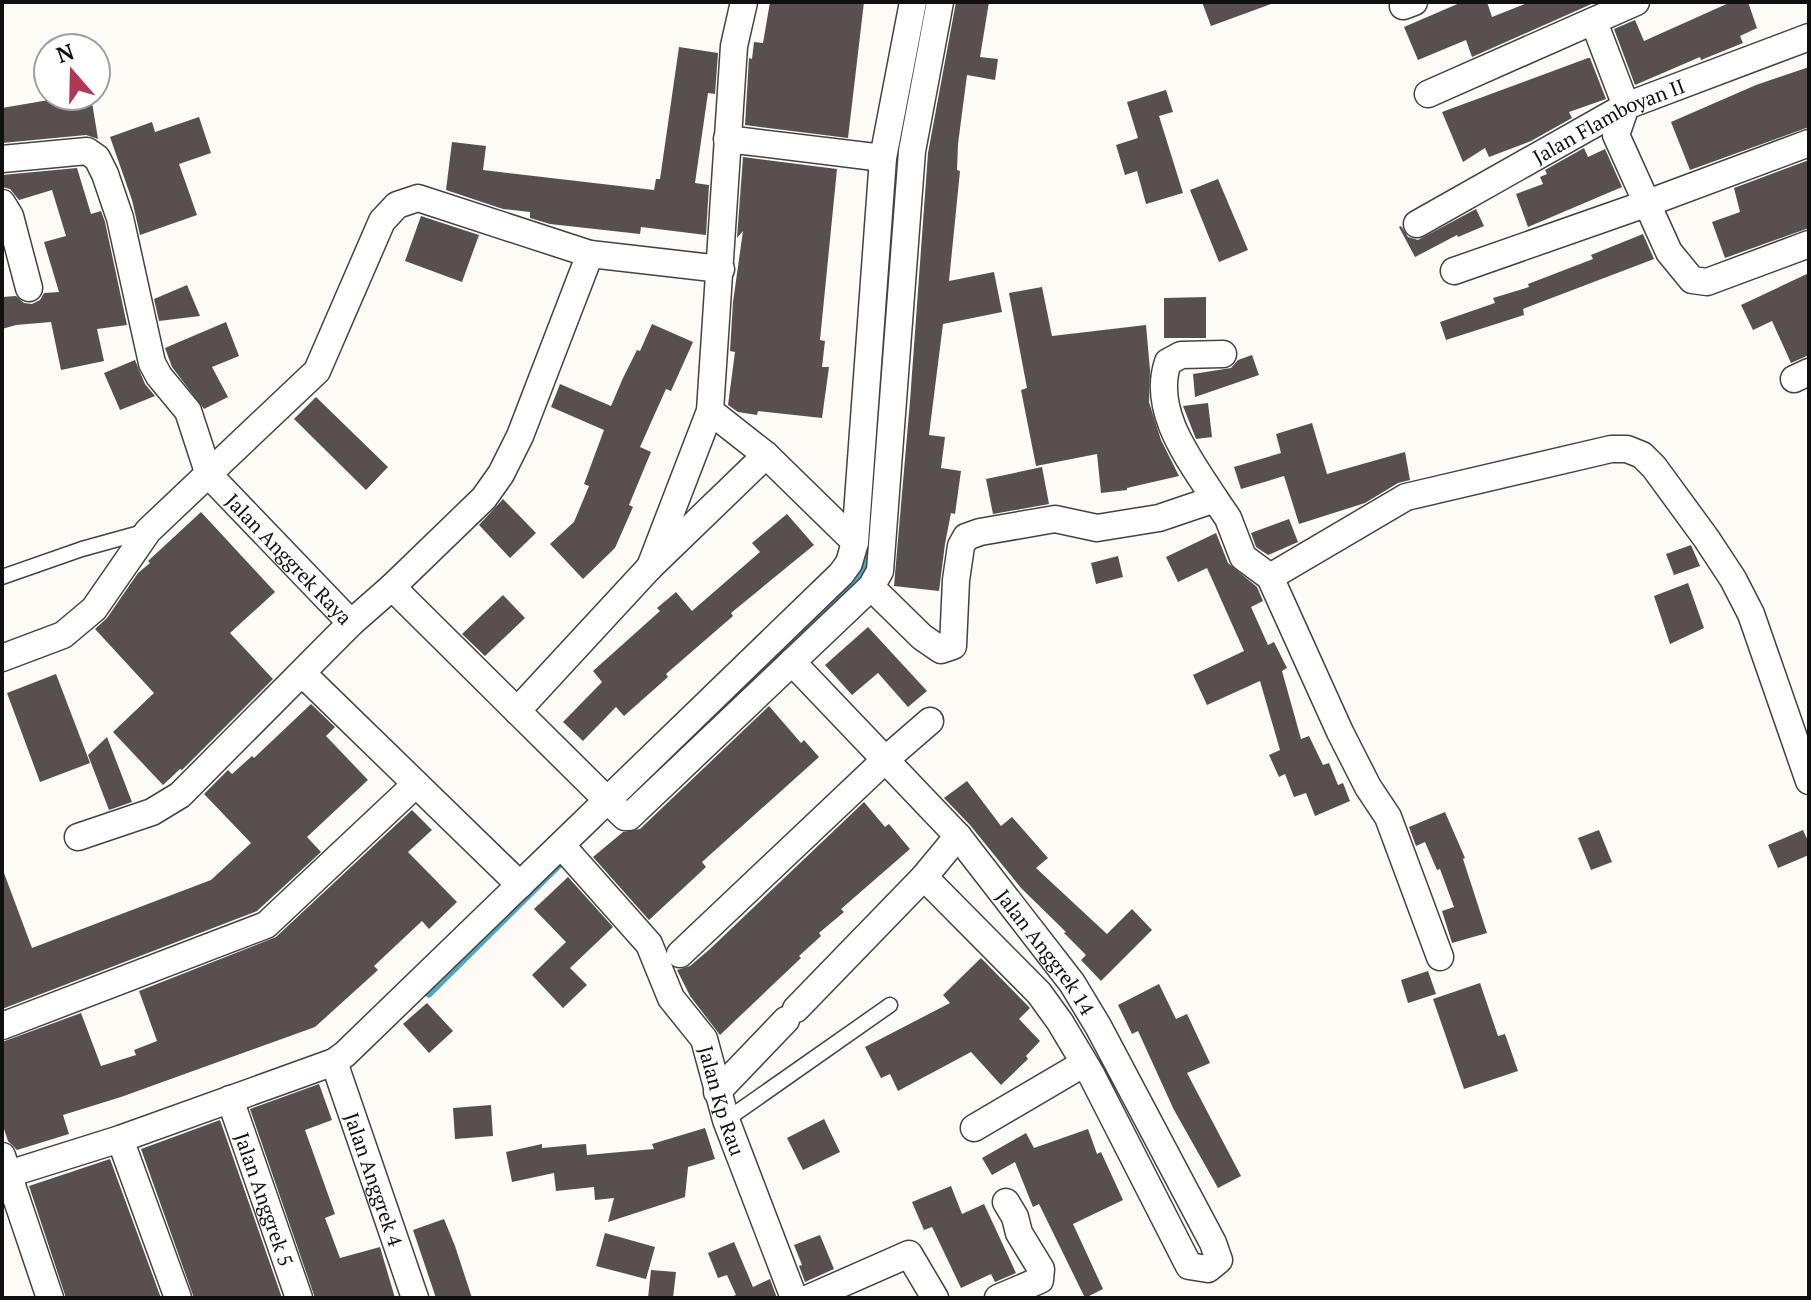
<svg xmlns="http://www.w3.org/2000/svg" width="1811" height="1300" font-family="'PT Serif',serif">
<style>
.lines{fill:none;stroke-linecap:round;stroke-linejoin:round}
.stream{stroke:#4fa7bd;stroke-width:7}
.building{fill:#58504e}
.lane-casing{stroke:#434343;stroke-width:17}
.street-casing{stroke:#434343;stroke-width:29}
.lane{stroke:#fff;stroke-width:14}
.street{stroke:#fff;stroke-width:26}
.labels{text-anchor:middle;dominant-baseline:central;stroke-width:8;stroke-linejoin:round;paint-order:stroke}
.street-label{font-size:20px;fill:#101010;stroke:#fff}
</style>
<rect width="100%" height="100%" fill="#fefaf5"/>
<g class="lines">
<!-- stream -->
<path class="stream" d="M886,290L895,211
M677,750L853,581L865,564L874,466
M429,994L562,862"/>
</g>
<!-- building -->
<path class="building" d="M770,2H864L848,138L745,125L749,58L752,59L754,42L763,43Z
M956,2H989L980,57L998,59L995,80L967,75L958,144L957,170L960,171L949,281L994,272L1002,312L943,324L929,435L945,437L941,468L961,471L955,514L951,513L945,544L939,591L894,586L910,401L928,153Z
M1202,2H1270L1271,4L1211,26Z
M1462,2H1487L1492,17L1530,2H1596L1472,57L1466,40L1418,60L1404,27Z
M1731,2H1748L1757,28L1740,36L1743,43L1701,60L1700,57L1635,85L1614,29L1635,20L1644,41Z
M679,47L718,53L715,94L708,93L695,183L709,185L706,235L641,227L640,234L550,224L530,218V212L503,209L446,190L452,142L486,146L483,170L654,190L656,179H660Z
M1588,58H1590L1606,99L1569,112L1572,118L1531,141L1489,157L1485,148L1463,162L1442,112Z
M1809,67V127L1690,170L1671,122L1756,85Z
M1166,90L1173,112L1159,116L1183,193L1146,204L1137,171L1125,175L1116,145L1138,138L1127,102Z
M72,96H91L98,139L86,135L2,143V108Z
M199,117L211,153L179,164L197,215L140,235L132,200L110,137L152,122L155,132Z
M1584,148L1588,157L1605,149L1622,187L1528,227L1516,194L1543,184L1540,177L1547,174L1545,170Z
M743,157L837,169L820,340L825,341L822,367H829L822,418L758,411L757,415L738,412L728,405L735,352L730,351L733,302L743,231L737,238Z
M1809,160V228L1725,258L1712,222L1740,212L1734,188Z
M77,168L91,214L101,211L105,222L127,325L97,329L104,361L61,370L51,322L16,325L2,329V297L16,296L24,303L32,304L40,300L44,293L59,292L44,242L66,236L52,190L19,200L10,189L2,187V175Z
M1218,179L1248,250L1219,262L1190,190Z
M1476,209L1484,226L1458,237L1457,235L1415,257L1399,227L1401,226L1408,237L1418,240Z
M421,216L479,235L462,282L405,261Z
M1643,234L1654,259L1523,309L1524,315L1446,340L1440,322L1495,303L1493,298L1529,287L1528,284L1593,259L1591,255Z
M1809,273V355L1791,363L1772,321L1753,330L1741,305Z
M187,285L200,316L159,321L154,299Z
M1042,287L1052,336L1146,325L1150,370L1149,402L1161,440L1179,476L1127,488V490L1101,493L1097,454L1036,466L1021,390L1027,388L1009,293Z
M1206,297V338H1164V298Z
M226,322L239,356L212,367L228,397L204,409L172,367L165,348Z
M652,324L693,342L671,391L666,389L640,447L651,452L629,505L633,507L615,548L583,579L550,544L574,522L589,486L584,484L604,430L551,407L560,384L611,406L623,378L637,350L640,351Z
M1252,355L1259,375L1195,397L1193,374L1231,368L1238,360Z
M135,360L145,384L155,396L120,410L104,373Z
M316,397L388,467L366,490L294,419Z
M1208,403L1212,437L1196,439L1183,406Z
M1312,423L1327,474L1405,452L1410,480L1398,483L1365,503L1299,524L1284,476L1241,489L1234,467L1281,453L1276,434Z
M1042,467L1049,504L993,514L986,479Z
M503,499L536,533L510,558L479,525Z
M201,512L275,592L230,633L273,679L182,770L180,769L163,785L113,732L154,693L95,629L107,618L138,573L150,563L148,561Z
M787,514L814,545L731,613L733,616L666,674L668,677L624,716L616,707L583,741L563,722L602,682L593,671L660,611L657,608L676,592L692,611L760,552L752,543Z
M1289,519L1298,542L1268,555L1256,547L1251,533Z
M1216,533L1228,563L1257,587L1263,601L1251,607L1268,645L1274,642L1287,668L1282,671L1301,739L1309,736L1323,765L1329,763L1338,785L1343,783L1350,801L1315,816L1306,793L1294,797L1285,774L1279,777L1269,755L1280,750L1260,681L1207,705L1193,675L1244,651L1207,568L1178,582L1166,557Z
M1691,545L1700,566L1674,575L1666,554Z
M1118,556L1123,577L1096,584L1091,563Z
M1688,583L1704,628L1670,644L1654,596Z
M503,595L525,618L485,656L462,634Z
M868,627L927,691L908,707L878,673L852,695L825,665Z
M56,674L90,763L40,782L7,693Z
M311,704L335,727L326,736L368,780L307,837L321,852L257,911L2,1009V873H4L32,948L211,880L251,843L204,794L228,770L232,774L252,756L254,758Z
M769,706L801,743L804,740L819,757L702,862L706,867L649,920L593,857L623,832L640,829Z
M107,737L132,802L109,810L88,755Z
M967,781L1001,826L1012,817L1048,858L1036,868L1107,934L1132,909L1152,930L1101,981L1081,960L1086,955L1064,933L1066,932L1021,888L970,825L944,798Z
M864,802L885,827L889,824L910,849L841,909L844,912L819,933L821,936L799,956L801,958L720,1035L690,996L677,970L690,966L710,949Z
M412,810L432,830L408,852L457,902L429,929L422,921L374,966L378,970L315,1027L121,1097L63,1115L69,1134L17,1150L8,1141L2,1123V1042L81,1013L101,1066L136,1055L134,1050L157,1041L139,991L276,937Z
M1445,812L1465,858L1463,859L1487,933L1452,943L1442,911L1454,907L1440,869L1437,870L1425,842L1416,846L1409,827Z
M1599,830L1612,862L1591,870L1578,838Z
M1803,830L1809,843V855L1778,868L1768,845Z
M568,877L613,927L570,968L587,985L563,1008L532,975L566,942L534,909Z
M981,958L1030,1008L1019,1019L1040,1041L1026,1056L1028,1059L1001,1085L971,1052L898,1091L890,1074L881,1078L865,1047L950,1003L943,995Z
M1428,971L1436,994L1408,1003L1401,980Z
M1480,983L1498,1036L1505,1034L1518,1071L1464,1089L1433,999Z
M1159,984L1176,1019L1187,1014L1210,1063L1187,1073L1241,1176L1218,1188L1174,1110L1138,1031L1132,1034L1118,1005Z
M427,1003L453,1031L429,1053L403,1024Z
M319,1084L332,1120L305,1130L335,1214L325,1218L340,1258L380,1247L395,1298H315L250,1109Z
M491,1105L493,1136L455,1139L453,1108Z
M824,1119L840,1152L803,1170L787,1138Z
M220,1120L282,1298H194L141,1149Z
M705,1128L715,1159L688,1167L685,1197L608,1222L614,1198L595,1200L594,1187L556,1191L554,1173L512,1182L506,1152L542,1144V1148L586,1144L587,1155L654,1149L652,1144Z
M1088,1129L1097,1154L1101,1152L1123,1200L1073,1224L1103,1289L1085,1298L1039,1204L1033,1207L1015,1162L992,1175L982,1158L1026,1133L1034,1148Z
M110,1159L161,1298H66L29,1186Z
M951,1186L962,1214L984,1204L1016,1273L995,1282L991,1274L961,1288L932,1227L924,1230L912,1202Z
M444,1219L455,1246L472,1298H436L413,1230Z
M605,1233L655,1247L646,1279L596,1266Z
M820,1235L834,1269L805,1282L799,1266L802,1265L794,1245Z
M734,1242L753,1287L770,1279L777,1298H728L736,1295L727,1275L718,1278L708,1253Z
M651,1270L676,1272L673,1298H648Z"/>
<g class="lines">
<defs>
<path id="lane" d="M2,577L82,549L147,531
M726,1120L890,1005"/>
<g id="street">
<path d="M1403,6L1414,2"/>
<path d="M1594,22L1626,106L1616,135L1669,252L1692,280L1707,282L1809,244"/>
<path d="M1428,94L1636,2"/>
<path d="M727,139L883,158"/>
<path id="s1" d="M2,159L87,151L97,158L105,174L120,218L152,363L159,376L188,411L209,475L351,623L392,587L607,800L625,817H629L871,587L880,571L912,151L940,2"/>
<path d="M2,203L10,216L29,288"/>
<path id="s2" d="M1417,224L1626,106L1809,37"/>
<path d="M1454,271L1648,203L1809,143"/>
<path d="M1794,379L1809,372"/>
<path d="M710,411L766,455L855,542"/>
<path d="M1215,499C1190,460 1151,411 1168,362L1181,355L1223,354"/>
<path d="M650,567L710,411L734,46L744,2"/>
<path d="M1270,577L1406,497L1611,449H1627L1642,455L1654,467L1706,538L1733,579L1751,614L1809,781"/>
<path d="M392,587L484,498L501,474L520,436L590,254"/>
<path d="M871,587L922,637L941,650L953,646L956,580L961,546L966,537L980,532L1055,519L1097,528L1159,518L1215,499L1228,518L1243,557L1270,577L1340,732L1368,787L1388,817L1440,957"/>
<path d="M2,658L63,635L94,609L148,531L317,371L382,221L397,205L418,198L590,254L721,269"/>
<path id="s3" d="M792,662L958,836L1072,983L1098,1026L1213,1243L1219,1260L1208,1269L1189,1266L1091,1074L1060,1022L1039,993L924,877"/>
<path d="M303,674L520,885"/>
<path d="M517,711L650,567L766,455"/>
<path d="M78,837L152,812L180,795L351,623"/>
<path id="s4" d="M562,846L649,944L671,998L704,1039L726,1120L794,1298"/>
<path d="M680,954L885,760L930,721"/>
<path d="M796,1009L924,877L958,836"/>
<path d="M2,1026L266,925L416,784"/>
<path id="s5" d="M334,1062L415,1298"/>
<path d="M717,1092L786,1020"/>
<path id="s6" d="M230,1099L299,1298"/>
<path d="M974,1128L1083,1064"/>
<path d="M120,1139L178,1298"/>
<path d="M2,1156L50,1298"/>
<path d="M2,1176L120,1139L334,1062L345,1054L841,574L849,563L855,542L883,158L913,2"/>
<path d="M809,1298L909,1254L935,1298"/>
<path d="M998,1298L1040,1280L1041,1269L1019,1233L1015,1217L1006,1202"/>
</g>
</defs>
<!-- lane casing -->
<use href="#lane" class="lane-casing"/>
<!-- street casing -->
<use href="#street" class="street-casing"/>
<!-- lane -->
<use href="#lane" class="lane"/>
<!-- street -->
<use href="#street" class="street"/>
</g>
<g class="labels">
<!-- street labels -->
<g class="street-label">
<text stroke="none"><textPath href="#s2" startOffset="218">Jalan Flamboyan II</textPath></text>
<text stroke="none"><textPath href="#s1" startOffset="554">Jalan Anggrek Raya</textPath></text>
<text stroke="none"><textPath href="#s3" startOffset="386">Jalan Anggrek 14</textPath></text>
<text stroke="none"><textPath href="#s4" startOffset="306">Jalan Kp Rau</textPath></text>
<text stroke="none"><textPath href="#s5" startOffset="124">Jalan Anggrek 4</textPath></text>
<text stroke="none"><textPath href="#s6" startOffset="106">Jalan Anggrek 5</textPath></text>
</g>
</g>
<!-- border -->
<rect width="1811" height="1300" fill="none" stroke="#101010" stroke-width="8"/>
<!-- north arrow -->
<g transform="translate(72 72) rotate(340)"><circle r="38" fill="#ffffff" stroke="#9f9f9f" stroke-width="2"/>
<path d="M0-6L14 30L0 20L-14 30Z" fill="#b03856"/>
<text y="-12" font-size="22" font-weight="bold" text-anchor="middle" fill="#101010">N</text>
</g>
</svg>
